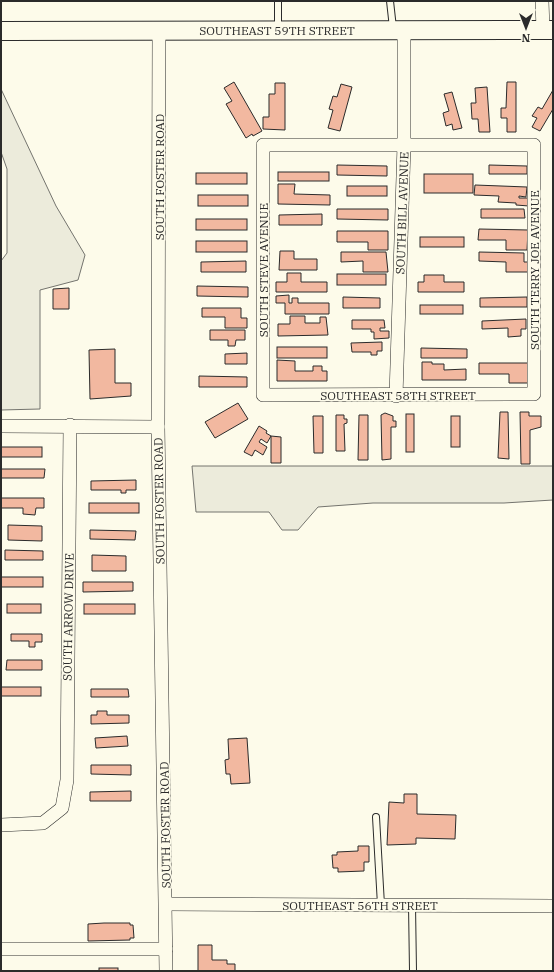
<svg xmlns="http://www.w3.org/2000/svg" width="554" height="972" viewBox="0 0 554 972" font-family="'IBM Plex Serif',serif">
<style>
.green{fill:#ecebdb;stroke:#74746e}
.building{fill:#f2b8a0;stroke:#2b2b2b}
.lines{fill:none;stroke-linecap:round;stroke-linejoin:round}
.lane-casing{stroke:#2b2b2b;stroke-width:8}
.street-casing{stroke:#2b2b2b;stroke-width:14}
.secondary-casing{stroke:#2b2b2b;stroke-width:20}
.lane{stroke:#fdfbea;stroke-width:6}
.street{stroke:#fdfbea;stroke-width:13}
.secondary{stroke:#fdfbea;stroke-width:18}
.labels{text-anchor:middle;dominant-baseline:central;stroke-width:3;stroke-linejoin:round;paint-order:stroke}
.street-label{font-size:12px;fill:#2b2b2b;stroke:#fdfbea}
</style>
<rect width="100%" height="100%" fill="#fdfbea"/>
<g class="green">
<path d="M1 89 56 206 85 255 78 280 40 290V409L1 410V261L7 253V169L1 152Z"/>
<path d="M192 466H553V500L504 503H373L318 507 298 530H282L269 512H196Z"/>
</g>
<g class="building">
<path d="M234 82 262 131 253 136 252 134 246 138 226 104 232 101 224 88Z"/>
<path d="M507 82H516V132H507V118H501V108H506Z"/>
<path d="M275 83H285V130L263 129V117H269V94H275Z"/>
<path d="M341 84 352 87 340 131 328 128 333 110 329 109 333 96 337 97Z"/>
<path d="M487 87 490 132H479L478 119H472L471 103H476L475 88Z"/>
<path d="M553 90V109L540 131 532 127 537 118 532 116 538 107 542 109Z"/>
<path d="M452 92 462 128 453 130 452 124 446 126 443 113 449 111 444 94Z"/>
<path d="M337 165 387 166V176L337 175Z"/>
<path d="M489 165 527 166V174H489Z"/>
<rect x="278" y="172" width="51" height="9"/>
<rect x="196" y="173" width="51" height="11"/>
<rect x="424" y="174" width="49" height="19"/>
<path d="M278 184H295L294 194 330 195V205L278 204Z"/>
<path d="M475 185 527 187 526 197 519 196V198H529V206L516 205V203L498 202 499 196 474 195Z"/>
<rect x="347" y="186" width="40" height="10"/>
<rect x="198" y="195" width="50" height="11"/>
<path d="M337 209H388V220L337 219Z"/>
<path d="M481 209H524L525 218H481Z"/>
<path d="M322 214V225H279V215Z"/>
<rect x="196" y="219" width="51" height="11"/>
<path d="M479 229 528 230 527 250H506V240H478Z"/>
<path d="M337 231H388V250H368V242H337Z"/>
<rect x="420" y="237" width="44" height="10"/>
<rect x="196" y="241" width="51" height="11"/>
<path d="M280 251H294V259H317V270H279Z"/>
<path d="M341 252H386L388 272H363V261L341 262Z"/>
<path d="M479 252 524 253V262H530V272H506V262L479 261Z"/>
<path d="M246 261V272H201V262Z"/>
<path d="M287 273H301V282H327V292H276V282H287Z"/>
<rect x="337" y="274" width="49" height="11"/>
<path d="M424 275H444V282H464V292H418V282H424Z"/>
<path d="M197 286 248 287V297L197 296Z"/>
<path d="M69 288V309H53V289Z"/>
<path d="M289 295V303H292V298H298V303H329V314H285V303H276V296Z"/>
<path d="M343 297 380 298V308H343Z"/>
<path d="M527 297V307H480V298Z"/>
<rect x="420" y="305" width="43" height="9"/>
<path d="M202 308H241V318H247V328H225V317H202Z"/>
<path d="M290 316H305V323H320V317H326L328 335 278 336V324H290Z"/>
<path d="M526 319V329H521V336L508 337V328L482 329V321Z"/>
<path d="M352 320H384L385 328H380V331H389V338L374 339V332H371V329H352Z"/>
<path d="M210 330H245V340H236L235 346H228V340H210Z"/>
<path d="M382 342V351H377V355H371V352H352L351 343Z"/>
<rect x="277" y="347" width="50" height="11"/>
<path d="M421 348 467 349V358H421Z"/>
<path d="M115 349V383H131V396L90 399 89 350Z"/>
<path d="M247 353V364H225V354Z"/>
<path d="M277 360 295 361V371H313V366H322V371H327V381H277Z"/>
<path d="M422 362H432V364H444V370L466 369V380H422Z"/>
<path d="M479 363H531L529 383H509V374H479Z"/>
<path d="M199 376 247 377V387H199Z"/>
<path d="M238 403 248 419 215 438 205 422Z"/>
<path d="M500 412H508L509 459 498 458Z"/>
<path d="M520 412H529V416H541V427L530 430V464H521Z"/>
<path d="M385 413 393 416V421H396V427H391V459L382 460 381 415Z"/>
<rect x="406" y="414" width="8" height="38"/>
<path d="M336 415H344V419H347V423L344 424 345 451H336Z"/>
<path d="M359 415H368V460H358Z"/>
<path d="M313 416H323V453H314Z"/>
<rect x="451" y="416" width="9" height="31"/>
<path d="M259 426 267 431 266 433 271 436 267 443 261 439 259 442 267 447 263 455 255 450 252 456 244 452Z"/>
<path d="M271 436 281 437V463H271Z"/>
<rect x="1" y="447" width="41" height="10"/>
<path d="M1 469H45L44 478H1Z"/>
<path d="M136 480V490H126V493H121V490H91V481Z"/>
<path d="M1 498H44V508H36L35 515 23 514V508H1Z"/>
<rect x="89" y="503" width="50" height="10"/>
<path d="M8 525 42 526V541L8 540Z"/>
<path d="M90 530 136 531 135 540 90 539Z"/>
<path d="M5 550 43 551V560H5Z"/>
<path d="M92 555 126 556V571H92Z"/>
<rect x="1" y="577" width="42" height="10"/>
<path d="M83 582H133V591L83 592Z"/>
<rect x="7" y="604" width="34" height="9"/>
<rect x="84" y="604" width="51" height="10"/>
<path d="M11 634H42V642H35V647H29V641H11Z"/>
<path d="M7 660H42V670H6Z"/>
<rect x="1" y="687" width="40" height="9"/>
<path d="M91 689H128L129 697H91Z"/>
<path d="M97 711H107V715H129V723L91 724V715H97Z"/>
<path d="M127 736 128 746 96 748 95 738Z"/>
<path d="M247 738 250 783 231 784 230 774H226L225 760 229 759 228 739Z"/>
<path d="M91 765H131V775L91 774Z"/>
<path d="M131 791V801H90V792Z"/>
<path d="M404 794H417V814L456 815 455 839 416 838V844L387 845 389 802 404 803Z"/>
<path d="M358 846H369V862H364V871L338 872V868H333L332 855H337V852L358 851Z"/>
<path d="M104 923H130V925H133L134 938H130V940L88 941V924Z"/>
<path d="M198 945H212V960H227V964H235V971H198Z"/>
<rect x="99" y="968" width="19" height="3"/>
</g>
<g class="lines">
<g class="lane-casing">
<g id="lane">
<path d="M390 1 393 28"/>
<path d="M278 28V1"/>
<path d="M376 817 381 905"/>
<path d="M412 905 413 971"/>
</g>
</g>
<g class="street-casing">
<g id="street">
<path d="M542 1 543 30"/>
<path d="M159 31 158 427 166 971"/>
<path d="M263 145H534V394L263 395Z"/>
<path d="M396 396 404 145V30"/>
<path d="M1 426 158 427"/>
<path d="M1 825 43 823 62 808 67 780 70 425"/>
<path d="M166 904 553 906"/>
<path d="M1 949H166"/>
</g>
</g>
<g class="secondary-casing">
<path id="secondary" d="M1 31 553 30"/>
</g>
<use href="#lane" class="lane"/>
<use href="#street" class="street"/>
<use href="#secondary" class="secondary"/>
</g>
<g class="labels">
<g class="street-label">
<text x="277" y="30">SOUTHEAST 59TH STREET</text>
<text transform="translate(159 177) rotate(-90)">SOUTH FOSTER ROAD</text>
<text transform="translate(402 213) rotate(-88)">SOUTH BILL AVENUE</text>
<text transform="translate(263 270) rotate(-90)">SOUTH STEVE AVENUE</text>
<text transform="translate(534 270) rotate(-90)">SOUTH TERRY JOE AVENUE</text>
<text x="398" y="395">SOUTHEAST 58TH STREET</text>
<text transform="translate(159 501) rotate(-91)">SOUTH FOSTER ROAD</text>
<text transform="translate(68 617) rotate(-89)">SOUTH ARROW DRIVE</text>
<text transform="translate(165 825) rotate(-91)">SOUTH FOSTER ROAD</text>
<text x="360" y="905">SOUTHEAST 56TH STREET</text>
</g>
</g>
<rect width="554" height="972" fill="none" stroke="#2b2b2b" stroke-width="4"/>
<g transform="translate(526 28) rotate(180)" stroke="#fdfbea" stroke-width="3" paint-order="stroke">
<path d="M0-3L7 15L0 10L-7 15Z" fill="#2b2b2b"/>
<text y="-6" font-size="11" font-weight="bold" text-anchor="middle" fill="#2b2b2b">N</text>
</g>
</svg>
